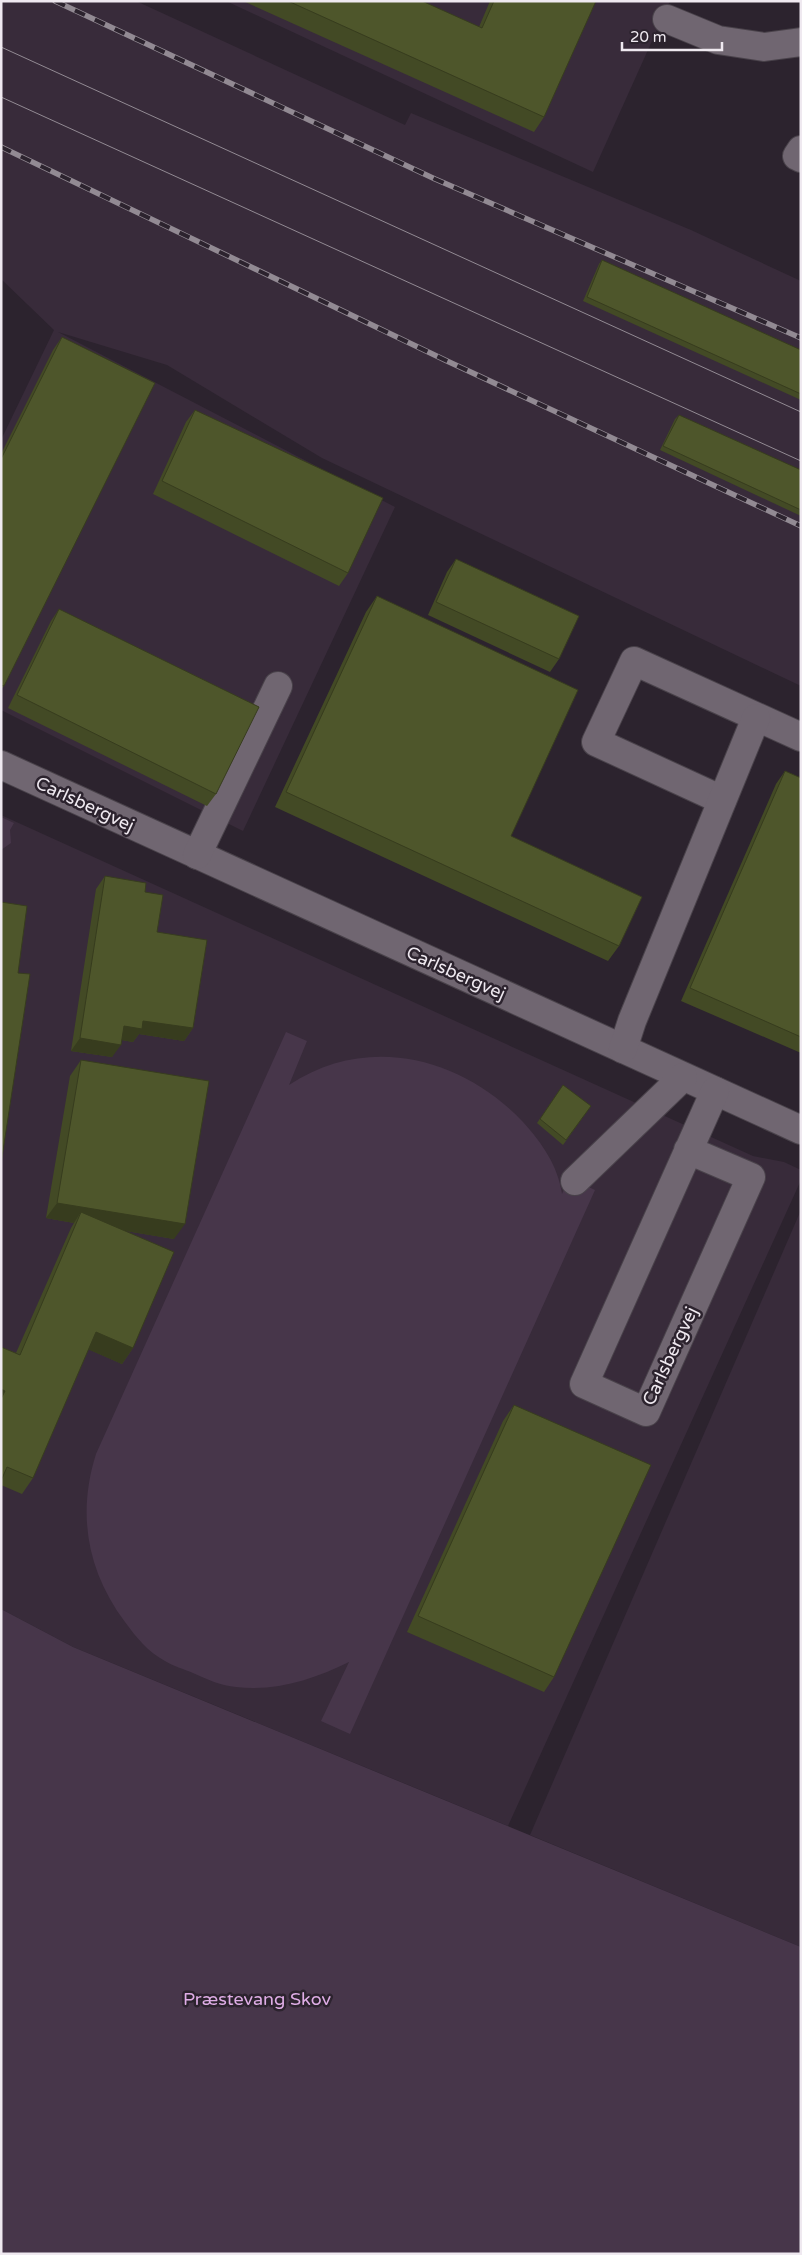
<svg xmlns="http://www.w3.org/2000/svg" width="802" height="2255" viewBox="0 0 802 2255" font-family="'Varela Round',sans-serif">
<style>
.built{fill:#382b3a}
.green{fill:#47364a}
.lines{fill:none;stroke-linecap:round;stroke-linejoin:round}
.minor-casing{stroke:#49424a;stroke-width:30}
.minor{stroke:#706671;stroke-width:28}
.tram{stroke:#928a93;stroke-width:1}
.rail-casing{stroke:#928a93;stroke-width:5.5}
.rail{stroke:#2c232e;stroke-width:4;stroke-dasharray:11;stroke-linecap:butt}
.wall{fill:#434a25}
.shaded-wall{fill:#373c1e}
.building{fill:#4e562b;stroke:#373c1e}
.labels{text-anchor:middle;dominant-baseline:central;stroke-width:5;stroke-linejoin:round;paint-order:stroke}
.street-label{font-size:18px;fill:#efe9f0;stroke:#2c232e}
.park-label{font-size:18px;fill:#dfade6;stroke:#2c232e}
</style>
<rect width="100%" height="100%" fill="#2c232e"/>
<g class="built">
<path d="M1 1H136L405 125 411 113 691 230 801 281V686L322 458 167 365 58 332 395 507 243 831 1 710V440L54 330 1 279Z"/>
<path d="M226 1H670L593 172Z"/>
<path d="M1 815 753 1156 784 1162 801 1170V1180L508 1826 73 1647 1 1609Z"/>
<path d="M801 1210V1947L530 1835Z"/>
</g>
<g class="green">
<path d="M1 817 14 823 10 830 11 843 1 850Z"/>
<path d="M286 1032 307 1041 289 1085C367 1033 462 1057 523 1122 542 1143 558 1166 562 1194L569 1178 595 1190 350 1734 321 1721 349 1662C314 1679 276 1692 236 1687 222 1686 206 1679 193 1673 184 1669 173 1666 165 1661 148 1652 136 1637 125 1622 87 1571 77 1514 96 1454Z"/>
<path d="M1 1609 73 1647 801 1947V2254H1Z"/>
</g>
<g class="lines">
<g class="minor-casing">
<g id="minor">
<path d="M667 19 718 40 764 47 801 42"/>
<path d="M801 150 797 156 801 158"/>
<path d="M1 765 801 1130"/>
<path d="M722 800 596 742 634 661 801 737"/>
<path d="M197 855 278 686"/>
<path d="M623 1049 632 1021 756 718"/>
<path d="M688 1150 751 1177 646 1412 584 1384 715 1091"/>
<path d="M575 1181 683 1077"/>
</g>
</g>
<use href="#minor" class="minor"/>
<g class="tram">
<path d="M1 47 801 412"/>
<path d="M1 97 801 461"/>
</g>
<g class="rail-casing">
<g id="rail">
<path d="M55 1 435 179 801 338"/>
<path d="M1 147 447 361 801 526"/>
</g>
</g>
<use href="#rail" class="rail"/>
</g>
<g class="wall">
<path d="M243 1H422L479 27 490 1H596L544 117 534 132Z"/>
<path d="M602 260 801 350V400L583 301 599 264Z"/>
<path d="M62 337 4 686 1 690V454L53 350Z"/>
<path d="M195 410 348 573 339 586 153 494 186 422Z"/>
<path d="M679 415 801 470V516L660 450 675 419Z"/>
<path d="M456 559 559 659 550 672 428 615 447 572Z"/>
<path d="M377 596 511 836 619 946 608 961 275 807 366 612Z"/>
<path d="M59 609 216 794 207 806 8 708 51 621Z"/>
<path d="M785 771 801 778V1053L681 1001 776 784Z"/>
<path d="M105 876 145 892 157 932 193 1028 184 1041 139 1034 133 1042 122 1040 112 1057 71 1051 96 889Z"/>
<path d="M81 1060 174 1239 126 1231 133 1348 122 1364 88 1349 33 1478 22 1494 1 1485V1347L16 1353 71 1228 74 1223 46 1218 70 1076Z"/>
<path d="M563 1085 591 1106 563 1145 537 1123Z"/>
<path d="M514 1405 554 1677 544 1692 407 1632 503 1421Z"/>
</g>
<g class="shaded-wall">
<path d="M143 1021 193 1028 184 1041 139 1034 133 1042 115 1039 124 1026Z"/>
<path d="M80 1038 121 1045 112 1057 71 1051Z"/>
<path d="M57 1203 185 1224 174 1239 77 1223 81 1212 74 1223 46 1218Z"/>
<path d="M96 1332 133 1348 122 1364 85 1348Z"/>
<path d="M1 1389 5 1391 1 1396Z"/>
</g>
<g class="building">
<path d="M288 1H422L482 28 494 1H596L544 117Z"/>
<path d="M602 260 801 350V394L587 297Z"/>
<path d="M62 337 155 383 4 686 1 685V459Z"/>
<path d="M195 410 383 498 348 573 162 481Z"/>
<path d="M679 415 801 470V510L663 446Z"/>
<path d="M456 559 579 616 559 659 436 602Z"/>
<path d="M377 596 578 690 511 836 642 897 619 946 286 792Z"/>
<path d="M59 609 259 707 216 794 17 695Z"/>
<path d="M785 771 801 778V1037L690 988Z"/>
<path d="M105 876 146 883 145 892 163 895 157 932 207 940 193 1028 143 1021 142 1029 124 1026 121 1045 80 1038Z"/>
<path d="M1 902 27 906 18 973 30 974 1 1164Z"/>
<path d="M81 1060 209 1081 185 1224 57 1203Z"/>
<path d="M563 1085 591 1106 566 1140 540 1119Z"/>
<path d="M81 1212 174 1252 133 1348 96 1332 33 1478 7 1467 1 1481V1399L5 1391 1 1389V1347L20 1355Z"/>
<path d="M514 1405 651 1465 554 1677 418 1616Z"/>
</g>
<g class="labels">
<g class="street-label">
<text transform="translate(85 804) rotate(25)">Carlsbergvej</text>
<text transform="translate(456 973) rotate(24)">Carlsbergvej</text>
<text transform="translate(670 1356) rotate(-65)">Carlsbergvej</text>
</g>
<g class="park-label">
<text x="257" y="1999">Præstevang Skov</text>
</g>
</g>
<rect width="802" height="2255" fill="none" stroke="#efe9f0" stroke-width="5"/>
<path d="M622 42v8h100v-8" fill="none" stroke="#efe9f0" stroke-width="2.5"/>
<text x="630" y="42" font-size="15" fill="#efe9f0" stroke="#2c232e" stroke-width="4" paint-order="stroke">20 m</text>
</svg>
